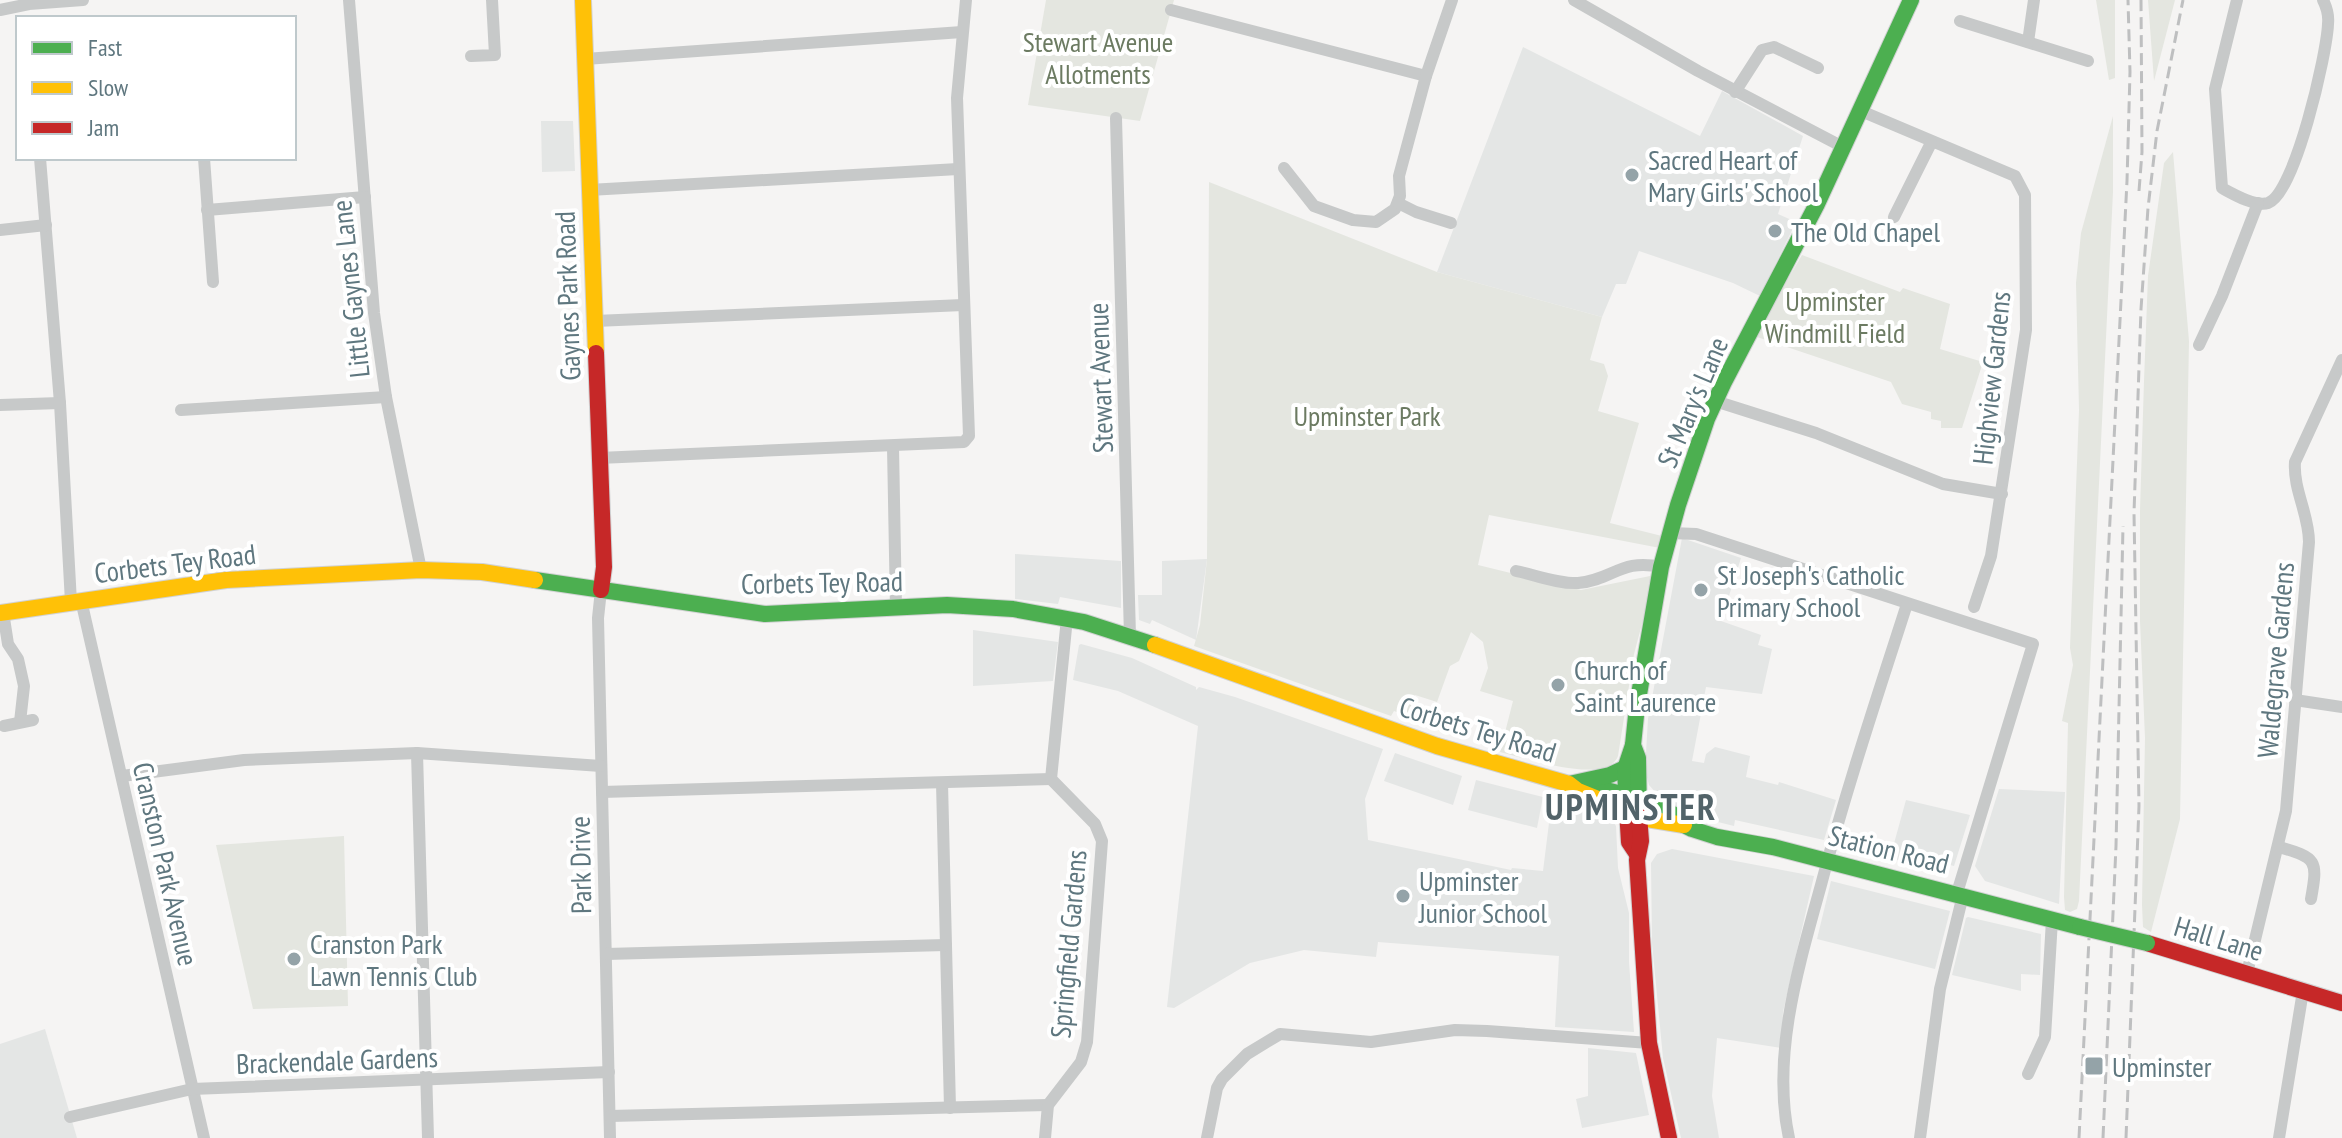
<svg xmlns="http://www.w3.org/2000/svg" width="2342" height="1138" viewBox="0 0 2342 1138" font-family="'PT Sans Narrow',sans-serif">
<style>
.built{fill:#e4e6e5}
.green{fill:#e4e6e0}
.lines{fill:none;stroke-linecap:round;stroke-linejoin:round}
.fast-casing{stroke:#d1d2d3;stroke-width:18}
.slow-casing{stroke:#d1d2d3;stroke-width:18}
.jam-casing{stroke:#d1d2d3;stroke-width:18}
.street{stroke:#c7c9c9;stroke-width:12}
.fast{stroke:#4caf50;stroke-width:16}
.slow{stroke:#ffc107;stroke-width:16}
.jam{stroke:#c62828;stroke-width:16}
.rail{stroke:#bebfc0;stroke-width:3;stroke-dasharray:12 6;stroke-linecap:butt}
.fast-bridge-casing{stroke:#d1d2d3;stroke-width:18;stroke-linecap:butt}
.fast-bridge{stroke:#4caf50;stroke-width:16}
.poi-dot{fill:#94a3a8;stroke:#fff;stroke-width:3}
.labels{text-anchor:middle;dominant-baseline:central;stroke-width:8;stroke-linejoin:round;paint-order:stroke}
.park-label{font-size:28px;fill:#6c7b62;stroke:#fff}
.poi-label{font-size:28px;fill:#5f777f;stroke:#fff;text-anchor:start}
.street-label{font-size:28px;fill:#5f777f;stroke:#fff}
.district-label{font-size:36px;font-weight:bold;letter-spacing:2px;fill:#526369;stroke:#fff}
</style>
<rect width="100%" height="100%" fill="#f5f4f3"/>
<g class="built">
<path d="M1523 47 1700 136 1722 91 1803 136 1778 214 1796 222 1760 296 1733 283 1639 251 1626 284H1616L1602 317 1437 272Z"/>
<path d="M541 121H573L575 171 542 172Z"/>
<path d="M1682 538 1741 558 1721 621 1761 635 1758 645 1772 649 1762 694 1706 687 1692 761 1704 763 1706 754 1715 747 1750 756 1746 777 1778 785 1779 782 1836 800 1824 840 1735 820 1734 826 1694 816 1664 802 1649 785 1645 770 1648 719Z"/>
<path d="M1015 554 1121 561V608L1060 597 1058 604 1015 599Z"/>
<path d="M1207 559 1196 640 1152 620 1150 624 1139 620 1138 595H1162V561Z"/>
<path d="M973 630 1058 642 1053 681 973 686Z"/>
<path d="M1081 644 1132 658 1196 687V690L1199 687 1235 697 1383 749 1365 799 1368 840 1511 870 1512 868 1543 871 1552 799 1612 820 1616 826 1618 868 1629 913V962L1634 1032 1555 1027 1559 956 1378 942 1376 957 1304 950 1250 963 1174 1008 1167 1007 1198 726 1118 691 1073 680 1079 645Z"/>
<path d="M1395 753 1462 776 1453 805 1384 781Z"/>
<path d="M1476 780 1543 797 1537 828 1468 810Z"/>
<path d="M1999 789 2065 792 2059 904 1985 881 1975 866Z"/>
<path d="M1906 800 1970 815 1954 866 1950 865 1948 872 1890 858Z"/>
<path d="M1672 849 1814 876 1783 1012 1781 1048 1717 1038 1712 1096 1719 1138H1681L1663 1058 1652 943 1651 863 1657 854Z"/>
<path d="M1831 881 1950 911 1935 969 1817 939Z"/>
<path d="M1968 917 2041 934 2040 975 2021 974V991L1952 975 1966 918Z"/>
<path d="M45 1029 77 1138H0V1044Z"/>
<path d="M1588 1048 1636 1053 1649 1115 1582 1128 1576 1099 1588 1096Z"/>
</g>
<g class="green">
<path d="M1046 0H1174L1140 121 1028 105Z"/>
<path d="M2096 0H2115V78L2109 80Z"/>
<path d="M2148 0H2175L2154 81Z"/>
<path d="M2113 116V192L2079 901 2077 909 2070 912 2065 910 2064 897 2068 723 2062 721 2073 665 2070 648 2079 410 2076 283 2081 233Z"/>
<path d="M2173 152 2189 341 2180 819 2151 932 2143 927 2142 905 2145 738 2140 621V511L2144 381 2148 276 2164 163Z"/>
<path d="M1209 182 1437 272 1602 317 1590 360 1604 364 1608 376 1598 411 1639 423 1610 523 1662 536 1660 548 1489 515 1478 565 1581 590 1655 575 1634 654 1618 756C1609 780 1555 766 1535 761V756L1530 754 1526 759 1500 752 1513 701 1480 691 1488 668 1483 642 1471 632 1459 661 1450 666 1437 702 1415 695 1408 716 1394 711 1391 716 1194 646 1200 625 1207 559Z"/>
<path d="M1802 255 1900 292 1903 288 1950 304 1940 349 1983 362 1962 428H1941V421L1931 419V412L1902 404 1891 382 1754 336Z"/>
<path d="M344 836 348 1006 253 1009 216 845Z"/>
</g>
<g class="lines">
<g class="fast-casing">
<g id="fast">
<path d="M535 580 765 614 947 605 1013 609 1084 622 1155 645"/>
<path d="M1578 783 1638 798 1679 817 1684 825 1692 829 1717 837 1773 847 2080 927"/>
<path d="M1569 784 1610 775 1625 768"/>
<path d="M1627 810 1625 769 1633 745"/>
<path d="M1639 815 1638 758 1633 745 1637 706 1661 567 1678 505 1707 419 1724 382 1817 204 1911 0"/>
</g>
</g>
<g class="slow-casing">
<g id="slow">
<path d="M583 0 596 353"/>
<path d="M0 613 226 580 421 570 482 572 535 580"/>
<path d="M1155 645 1437 746 1569 784 1578 791 1647 819 1684 825"/>
</g>
</g>
<g class="jam-casing">
<g id="jam">
<path d="M596 353 604 567 601 590"/>
<path d="M1627 810 1629 842 1637 854"/>
<path d="M1639 815 1641 841 1637 860 1649 1043 1669 1138"/>
<path d="M2147 943 2342 1003"/>
</g>
</g>
<g class="street">
<path d="M349 0 374 313 386 397 421 570"/>
<path d="M1574 0 1698 71 1843 147"/>
<path d="M2237 0 2215 89 2222 188C2233 194 2255 207 2268 203 2295 194 2327 53 2328 24 2329 15 2327 8 2323 0"/>
<path d="M0 10 29 4 83 0"/>
<path d="M1171 10 1426 76"/>
<path d="M1960 21 2088 61"/>
<path d="M2028 42 2034 0"/>
<path d="M471 56 495 55 492 0"/>
<path d="M585 59 962 32"/>
<path d="M1735 92 1762 50 1774 47 1818 68"/>
<path d="M1861 111 2015 176 2025 195 2026 330 1991 556 1974 607"/>
<path d="M1116 118 1130 636"/>
<path d="M40 158 60 403 71 602"/>
<path d="M204 158 213 282"/>
<path d="M1284 168 1314 206 1353 220 1376 222 1395 209 1400 196 1399 176 1426 76 1452 0"/>
<path d="M589 190 958 169"/>
<path d="M1398 203 1416 212 1451 223"/>
<path d="M207 210 365 197"/>
<path d="M1894 217 1931 143"/>
<path d="M0 230 46 225"/>
<path d="M595 321 963 305"/>
<path d="M2199 345 2222 296 2258 203"/>
<path d="M1715 401 1816 433 1943 484 2002 494"/>
<path d="M0 405 60 403"/>
<path d="M181 410 386 397"/>
<path d="M893 447 896 608"/>
<path d="M599 458 964 442 969 436 957 98 966 0"/>
<path d="M1671 533 1696 534 2033 644 1957 893"/>
<path d="M1516 571C1535 575 1559 584 1578 583 1613 580 1621 558 1661 567"/>
<path d="M601 590 598 618 610 1138"/>
<path d="M81 600 204 1138"/>
<path d="M3 612 8 644 18 659 24 686 20 722"/>
<path d="M2295 700 2342 707"/>
<path d="M4 726 33 720"/>
<path d="M417 753 428 1138"/>
<path d="M122 776 244 760 417 753 601 766"/>
<path d="M942 783 950 1108"/>
<path d="M602 792 1051 779"/>
<path d="M2279 847C2317 858 2318 860 2311 899"/>
<path d="M606 954 946 945"/>
<path d="M2247 973 2286 811 2309 542C2309 514 2293 490 2295 462L2342 360"/>
<path d="M2028 1074 2045 1037 2052 920"/>
<path d="M610 1116 1048 1105"/>
<path d="M70 1117 192 1089 609 1072"/>
<path d="M1045 1138 1048 1105 1081 1062 1087 1042 1102 841 1095 824 1051 779 1067 618"/>
<path d="M1207 1138 1217 1088 1222 1079 1247 1054 1280 1034 1371 1042 1455 1030 1487 1031 1649 1043"/>
<path d="M1789 1138C1771 1055 1799 965 1821 885 1846 790 1877 697 1907 604"/>
<path d="M1920 1138 1940 989 1963 895"/>
<path d="M2279 1138 2303 991"/>
</g>
<use href="#fast" class="fast"/>
<use href="#slow" class="slow"/>
<use href="#jam" class="jam"/>
<g class="rail">
<path d="M2139 191 2142 152 2141 0"/>
<path d="M2079 1138 2127 181 2130 72 2128 0"/>
<path d="M2103 1138 2116 846 2123 526"/>
<path d="M2126 1138 2139 806 2134 513 2141 309 2148 208 2157 131 2183 0"/>
</g>
<g class="fast-bridge-casing">
<path id="fast-bridge" d="M2080 927 2147 943"/>
</g>
<use href="#fast-bridge" class="fast-bridge"/>
</g>
<g class="poi-dot">
<circle cx="1632" cy="175" r="8"/>
<circle cx="1775" cy="231" r="8"/>
<circle cx="1701" cy="590" r="8"/>
<circle cx="1558" cy="685" r="8"/>
<circle cx="1403" cy="896" r="8"/>
<circle cx="294" cy="959" r="8"/>
<rect x="2084" y="1056" width="20" height="20" rx="4"/>
</g>
<g class="labels">
<g class="park-label">
<text x="1098" y="41">Stewart Avenue<tspan x="1098" dy="32">Allotments</tspan></text>
<text x="1835" y="300">Upminster<tspan x="1835" dy="32">Windmill Field</tspan></text>
<text x="1367" y="415">Upminster Park</text>
</g>
<g class="poi-label">
<text x="1648" y="159">Sacred Heart of<tspan x="1648" dy="32">Mary Girls' School</tspan></text>
<text x="1791" y="231">The Old Chapel</text>
<text x="1717" y="574">St Joseph's Catholic<tspan x="1717" dy="32">Primary School</tspan></text>
<text x="1574" y="669">Church of<tspan x="1574" dy="32">Saint Laurence</tspan></text>
<text x="1419" y="880">Upminster<tspan x="1419" dy="32">Junior School</tspan></text>
<text x="310" y="943">Cranston Park<tspan x="310" dy="32">Lawn Tennis Club</tspan></text>
<text x="2112" y="1066">Upminster</text>
</g>
<g class="street-label">
<text transform="translate(350 289) rotate(-96)">Little Gaynes Lane</text>
<text transform="translate(567 296) rotate(-92)">Gaynes Park Road</text>
<text transform="translate(1100 378) rotate(-92)">Stewart Avenue</text>
<text transform="translate(1991 378) rotate(-84)">Highview Gardens</text>
<text transform="translate(1692 402) rotate(-67)">St Mary's Lane</text>
<text transform="translate(175 563) rotate(-7)">Corbets Tey Road</text>
<text transform="translate(822 582) rotate(-1)">Corbets Tey Road</text>
<text transform="translate(2275 660) rotate(-85)">Waldegrave Gardens</text>
<text transform="translate(1478 729) rotate(17)">Corbets Tey Road</text>
<text transform="translate(1889 849) rotate(14)">Station Road</text>
<text transform="translate(166 864) rotate(77)">Cranston Park Avenue</text>
<text transform="translate(580 865) rotate(-91)">Park Drive</text>
<text transform="translate(2219 938) rotate(17)">Hall Lane</text>
<text transform="translate(1068 944) rotate(-85)">Springfield Gardens</text>
<text transform="translate(337 1060) rotate(-2)">Brackendale Gardens</text>
</g>
<g class="district-label">
<text x="1631" y="806">UPMINSTER</text>
</g>
</g>
<rect x="16" y="16" width="280" height="144" fill="#ffffff" stroke="#bfc9cc" stroke-width="2"/>
<rect x="32" y="42" width="40" height="12" fill="#4caf50" stroke="#bfc9cc" stroke-width="2"/>
<text x="88" y="56" font-size="24" fill="#5f777f">Fast</text>
<rect x="32" y="82" width="40" height="12" fill="#ffc107" stroke="#bfc9cc" stroke-width="2"/>
<text x="88" y="96" font-size="24" fill="#5f777f">Slow</text>
<rect x="32" y="122" width="40" height="12" fill="#c62828" stroke="#bfc9cc" stroke-width="2"/>
<text x="88" y="136" font-size="24" fill="#5f777f">Jam</text>
</svg>
